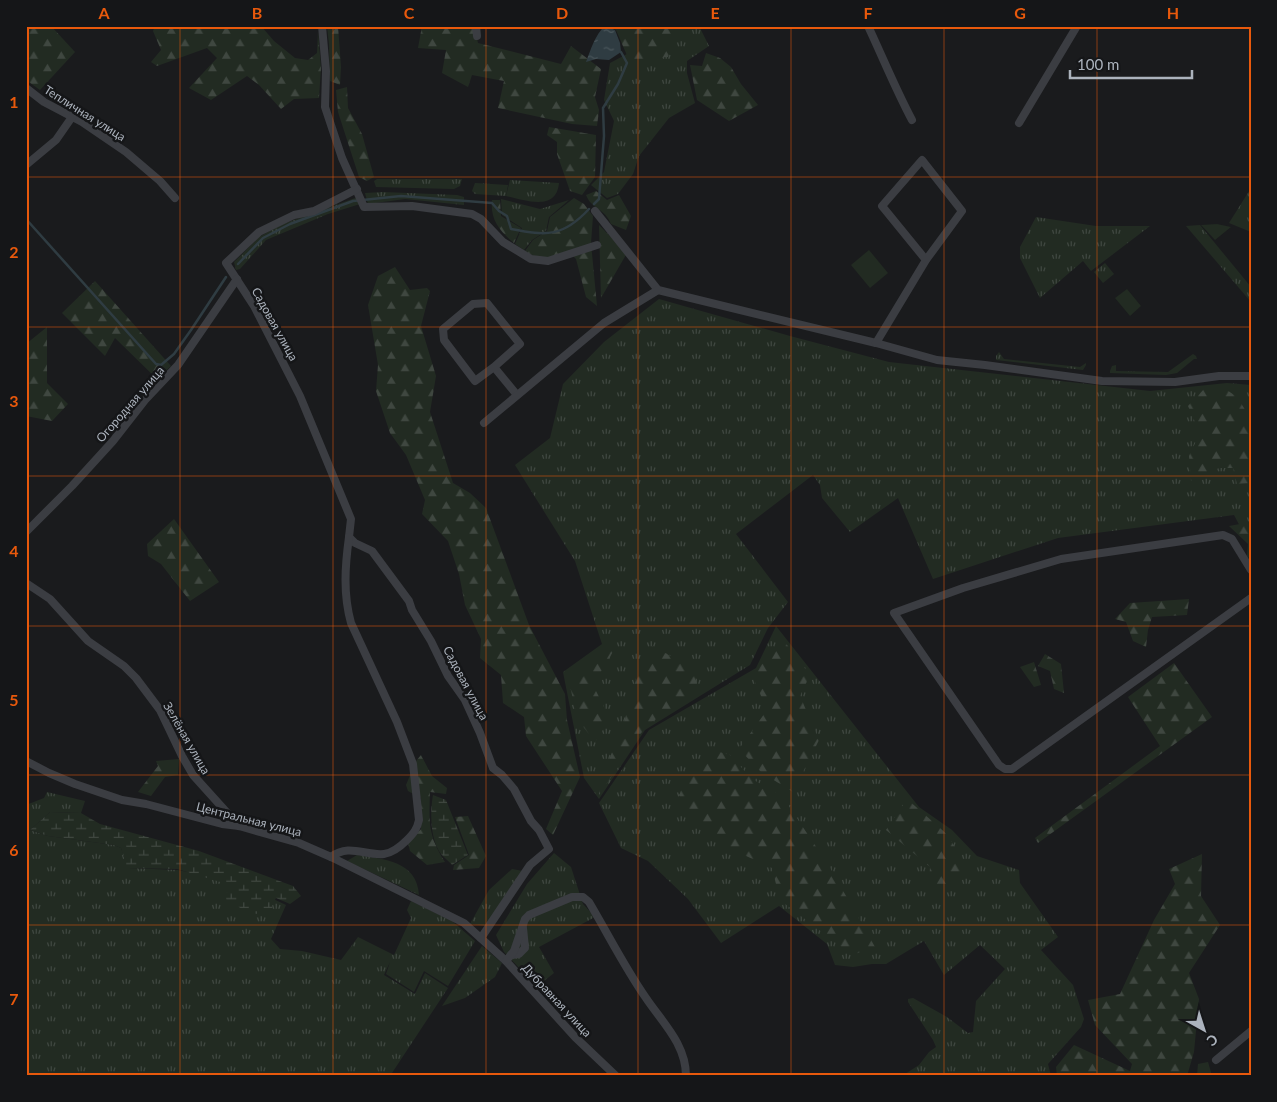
<svg xmlns="http://www.w3.org/2000/svg" width="1277" height="1102" viewBox="0 0 1277 1102" font-family="Lato,sans-serif">
<style>
.grass{fill:url(#grass-tufts)}
.forest{fill:url(#forest-firs)}
.wetland{fill:url(#wetland-marsh)}
.park{fill:#222b22}
.water{fill:url(#water-ripples)}
.lines{fill:none;stroke-linecap:round;stroke-linejoin:round}
.stream{stroke:#2f3c42;stroke-width:2.5}
.minor{stroke:#3b3d42;stroke-width:8}
.grid{fill:none;stroke:#e8590c;stroke-width:1;stroke-opacity:0.55}
.labels{text-anchor:middle;dominant-baseline:central;stroke-width:5;stroke-linejoin:round;paint-order:stroke}
.street-label{font-size:12px;fill:#acb3bd;stroke:#151618}
.neatline{fill:none;stroke:#e8590c;stroke-width:2}
.grid-label{font-size:16px;text-anchor:middle;font-weight:bold;fill:#e8590c}
</style>
<defs>
<pattern id="grass-tufts" width="24" height="20" patternUnits="userSpaceOnUse" patternTransform="scale(1.25)"><rect width="24" height="20" fill="#222b22"/><path d="M3 7l-1-3M5 7V3M7 7l1-3M15 17l-1-3M17 17v-4M19 17l1-3" fill="none" stroke="#3f4740"/></pattern>
<pattern id="forest-firs" width="22" height="20" patternUnits="userSpaceOnUse" patternTransform="scale(1.25)"><rect width="22" height="20" fill="#222b22"/><path d="M5 1l3.5 6h-7zM16 11l3.5 6h-7z" fill="#3f4740"/></pattern>
<pattern id="wetland-marsh" width="20" height="14" patternUnits="userSpaceOnUse" patternTransform="scale(1.25)"><rect width="20" height="14" fill="#222b22"/><path d="M1 5h8M5 5V1M11 12h8M15 12V8" fill="none" stroke="#3f4740"/></pattern>
<pattern id="water-ripples" width="26" height="14" patternUnits="userSpaceOnUse" patternTransform="scale(1.25)"><rect width="26" height="14" fill="#2f3c42"/><path d="M2 4q2-2 4 0t4 0M15 11q2-2 4 0t4 0" fill="none" stroke="#4a565b"/></pattern>
</defs>
<rect width="100%" height="100%" fill="#1a1b1d"/>
<g class="grass">
<path d="M661 26H699L709 46 687 61V73L695 103 669 118 639 156 633 174 618 194 607 198 591 185 604 172 614 121 604 100 610 63 627 54Z"/>
<path d="M377 179H462L460 186 454 189 376 187 374 181Z"/>
<path d="M510 180 559 183C556 212 526 200 506 196Z"/>
<path d="M475 183 508 185 506 196 475 194 472 191Z"/>
<path d="M1251 188V232L1229 223Z"/>
<path d="M383 192 457 195 464 197V205L405 199 368 204 365 193Z"/>
<path d="M358 197 360 204 328 214 266 240 240 269 236 270 234 262 259 237 280 225Z"/>
<path d="M501 199 540 209 569 200 549 217 546 231 532 240 524 250 515 244 522 228 502 215Z"/>
<path d="M1036 217 1096 226H1150L1091 271 1083 261 1040 298 1020 258V247Z"/>
<path d="M1200 225 1251 287V302L1186 226Z"/>
<path d="M1105 263 1114 274 1103 283 1094 272Z"/>
<path d="M659 299 790 336 889 362 1150 391 1227 383 1251 385V547L1234 515 1058 538 933 579 898 498 850 532 822 498 820 485 813 475 736 534 788 602 768 628 750 665 645 730 599 799 584 778 563 672 602 644 575 561 515 465 550 438 563 384 604 342Z"/>
<path d="M999 352 1004 359 1080 367 1086 363V365L1083 370 996 360V356Z"/>
<path d="M1193 354 1196 356 1197 359H1194L1177 373 1166 375 1110 373V371L1112 366 1116 365V371L1168 372Z"/>
<path d="M776 626 919 807 952 830 977 856 1019 870 1020 883 1058 937 1041 950 1073 985 1084 1019 1081 1027 1048 1064 1051 1076H902L919 1065 929 1052 936 1047 933 1040 908 1002V999L913 998 947 1017 968 1033 973 1032 976 1001 1005 969 980 945 944 975 924 941 886 964H872L853 967 835 965 827 944 779 906 721 943 688 899 648 861 621 848 599 803 649 730 756 668Z"/>
<path d="M47 792 85 801 81 813 50 812 30 830 48 836 114 845 121 848 128 868 178 870 239 883 286 905 271 939 280 949 302 951 341 960 358 937 394 955 411 918 407 910 411 901 452 921 475 941 448 986 424 971 414 992 386 974 390 962 384 975 415 994 425 973 448 988 390 1076H26V805L44 798Z"/>
<path d="M554 853 571 867 583 904 595 917 539 947 554 973 544 981 530 979 504 952 496 935 527 884Z"/>
<path d="M357 855C384 859 417 861 419 895L347 861Z"/>
<path d="M512 869 523 871 487 926 470 924 489 890Z"/>
<path d="M482 946 502 963 495 977 465 998 442 1006Z"/>
<path d="M1208 1062 1212 1076H1197L1198 1064Z"/>
</g>
<g class="forest">
<path d="M26 26H51L75 52 40 90 26 80Z"/>
<path d="M155 26H261L274 41 295 58 308 60 317 53 318 31 321 68 319 98 294 99 281 109 259 85 247 76 211 100 189 88 217 58 207 48 157 66 151 62 161 50 153 31Z"/>
<path d="M327 26H338L341 67 340 85 330 81 329 44Z"/>
<path d="M422 26H474L478 43 561 64 571 46 601 69 595 97 599 110 597 126 572 124 498 108 504 81 472 75 468 87 442 73 446 50 418 48Z"/>
<path d="M609 26H680L668 57 629 60 616 30Z"/>
<path d="M706 53 720 58 731 67 741 84 758 105 729 121 697 100 690 65 702 66Z"/>
<path d="M347 87 348 108 362 134 374 177 367 181 359 177 338 112 336 90Z"/>
<path d="M549 127 596 135 595 177 582 195 570 191 557 154V142L547 135Z"/>
<path d="M596 191 607 200 619 195 631 216 626 230 611 224C605 208 592 210 586 195Z"/>
<path d="M574 198 584 204 593 216 591 243 597 306 586 297 576 259 569 252C551 258 542 262 525 251L533 240 547 231 550 217Z"/>
<path d="M492 200H500L501 216 521 228 514 243C499 231 490 219 492 200Z"/>
<path d="M599 225 627 253 601 298Z"/>
<path d="M395 267 410 290 427 288 430 291 421 326 436 376 430 412 453 483 470 493 486 508 529 625 565 694 567 720 580 777 553 835 546 829 562 791 526 736 524 717 503 703 501 675 480 658 481 639 465 605 459 574 448 541 422 514 425 500 406 455 390 433 376 391 378 365 368 305 378 276Z"/>
<path d="M95 281 171 366 157 379 115 338 105 356 62 313Z"/>
<path d="M47 327V383L68 404 52 421 26 416V344Z"/>
<path d="M1205 388H1224L1237 397 1251 419V483L1237 484 1233 468H1219L1191 481 1189 456 1200 433 1188 406Z"/>
<path d="M174 519 219 582 190 601 161 564 148 556 147 544Z"/>
<path d="M1251 522V560L1247 556 1248 544 1229 526Z"/>
<path d="M1189 599 1187 615 1152 617 1148 630 1146 647 1133 641 1126 622 1115 619 1130 603Z"/>
<path d="M613 641 614 650 593 685 610 719 595 742 578 720 568 678Z"/>
<path d="M784 641 810 675 800 696 819 740 793 792 761 772 739 749 767 710 753 677 769 652Z"/>
<path d="M652 646 695 669 697 691 646 726 599 795V784L624 723 636 678Z"/>
<path d="M1045 654 1061 664 1064 693 1054 689 1050 671 1038 666Z"/>
<path d="M1034 662 1041 685 1034 687 1020 667Z"/>
<path d="M1174 663 1212 717 1038 843 1035 838 1160 746 1128 697Z"/>
<path d="M706 748 730 755 752 779 782 796 829 866 875 947 852 955 780 900 772 868 705 837 679 795Z"/>
<path d="M421 755 432 776 447 788 446 794 430 792C429 823 428 835 445 862L427 865 410 851 408 843 421 829V798L408 791 406 785 416 761Z"/>
<path d="M179 759 178 775 165 777 151 796 138 792 158 766 156 761Z"/>
<path d="M907 799 949 836 966 870 958 885 929 887 930 867 886 830Z"/>
<path d="M468 816 486 856 479 868 453 870 454 865 469 855 455 817Z"/>
<path d="M1202 854 1201 896 1220 925 1189 973 1199 999 1194 1052 1187 1076H1057L1056 1067 1074 1045 1130 1071 1132 1064 1095 1025 1088 1000 1120 994 1154 920 1175 884 1169 869Z"/>
</g>
<g class="wetland">
<path d="M433 795 446 800 468 855 452 865C449 861 444 858 441 854 430 839 430 812 433 795Z"/>
<path d="M50 812 81 813 100 824 199 851 293 886 301 896 290 904 276 898 272 906 274 916 249 913 220 896 237 887 177 869 127 868 121 848 114 845 48 836 30 830Z"/>
</g>
<g class="park">
<path d="M1217 224 1231 227 1215 240 1201 225Z"/>
<path d="M869 250 888 273 870 288 851 265Z"/>
<path d="M1127 289 1141 306 1130 316 1115 298Z"/>
</g>
<path class="water" d="M605 26 615 30 620 43 621 52 609 60 596 59 586 62C591 49 595 35 605 26Z"/>
<g class="lines">
<g class="stream">
<path d="M594 204 599 199 604 136 603 108 618 84 627 63 621 52"/>
<path d="M26 219 156 364 161 365 174 354 191 330 226 277"/>
<path d="M238 264 263 238 290 224 353 201 401 196 492 203 499 211 507 216 511 229C547 236 563 237 589 209"/>
</g>
<g class="minor">
<path d="M322 26 326 71 325 107 342 158 364 207 412 206 472 214 481 219 503 242 531 259 548 261 597 245"/>
<path d="M476 26 477 36"/>
<path d="M868 26C883 58 896 90 912 120"/>
<path d="M26 88 44 102 82 122 126 152 160 181 175 198"/>
<path d="M1019 123 1077 26"/>
<path d="M26 165 56 140 72 117"/>
<path d="M357 189 314 211 294 215 259 232 226 263 254 306 300 396 351 519 349 537 355 543 372 551 409 601 412 610 431 641 448 676 465 700 480 733 493 768 502 775 514 789 531 821 539 830 549 849 530 865 481 938"/>
<path d="M595 211 658 290 876 343"/>
<path d="M926 260 882 206 922 160 962 211 926 260 876 343 937 360 985 365 1102 381 1175 382 1219 376H1251"/>
<path d="M494 367 520 344 487 303 473 304 443 329 444 340 475 381 494 367 517 395"/>
<path d="M484 423 604 323 658 290"/>
<path d="M26 532 72 486 113 441 145 400 178 365 237 279"/>
<path d="M1251 570 1232 539 1223 535 1061 559 963 588 894 613 999 765 1005 769H1012L1251 598"/>
<path d="M26 583 50 599 88 641 124 666 136 678 160 710 182 756 193 775 239 826"/>
<path d="M26 761 49 773 75 784 122 800 146 804 222 824 239 826 299 843 331 857 464 923 506 961 575 1037 616 1076"/>
<path d="M331 857C349 843 365 856 384 854 392 853 401 846 407 840 414 833 417 829 419 820L413 764 397 722 351 623C343 594 345 566 349 537"/>
<path d="M511 955 519 954 525 948 523 928"/>
<path d="M506 961 514 951 525 919 529 915 572 897H583L589 902C608 934 625 968 646 998 662 1022 686 1044 686 1076"/>
<path d="M1216 1060 1251 1031"/>
</g>
</g>
<path class="grid" d="M180 26V1076M333 26V1076M486 26V1076M638 26V1076M791 26V1076M944 26V1076M1097 26V1076M26 177H1251M26 327H1251M26 476H1251M26 626H1251M26 775H1251M26 925H1251"/>
<g class="labels">
<g class="street-label">
<text transform="translate(85 113) rotate(32)">Тепличная улица</text>
<text transform="translate(275 324) rotate(61)">Садовая улица</text>
<text transform="translate(130 404) rotate(-49)">Огородная улица</text>
<text transform="translate(466 683) rotate(62)">Садовая улица</text>
<text transform="translate(187 738) rotate(60)">Зелёная улица</text>
<text transform="translate(249 819) rotate(14)">Центральная улица</text>
<text transform="translate(557 1000) rotate(47)">Дубравная улица</text>
</g>
</g>
<rect width="1277" height="1102" fill="none" stroke="#151618" stroke-width="55"/>
<g transform="translate(1204 1030) rotate(141)" stroke="#151618" stroke-width="4" paint-order="stroke">
<path d="M0-4L9 19L0 12L-9 19Z" fill="#acb3bd"/>
<text y="-8" font-size="14" font-weight="bold" text-anchor="middle" fill="#acb3bd">С</text>
</g>
<path d="M1070 70v8h122v-8" fill="none" stroke="#acb3bd" stroke-width="2.5"/>
<text x="1077" y="70" font-size="15" fill="#acb3bd" stroke="#151618" stroke-width="4" paint-order="stroke">100 m</text>
<rect x="28" y="28" width="1222" height="1046" class="neatline"/>
<g class="grid-label">
<text x="104" y="19">A</text>
<text x="257" y="19">B</text>
<text x="409" y="19">C</text>
<text x="562" y="19">D</text>
<text x="715" y="19">E</text>
<text x="868" y="19">F</text>
<text x="1020" y="19">G</text>
<text x="1173" y="19">H</text>
<text x="14" y="108">1</text>
<text x="14" y="258">2</text>
<text x="14" y="407">3</text>
<text x="14" y="557">4</text>
<text x="14" y="706">5</text>
<text x="14" y="856">6</text>
<text x="14" y="1005">7</text>
</g>
</svg>
